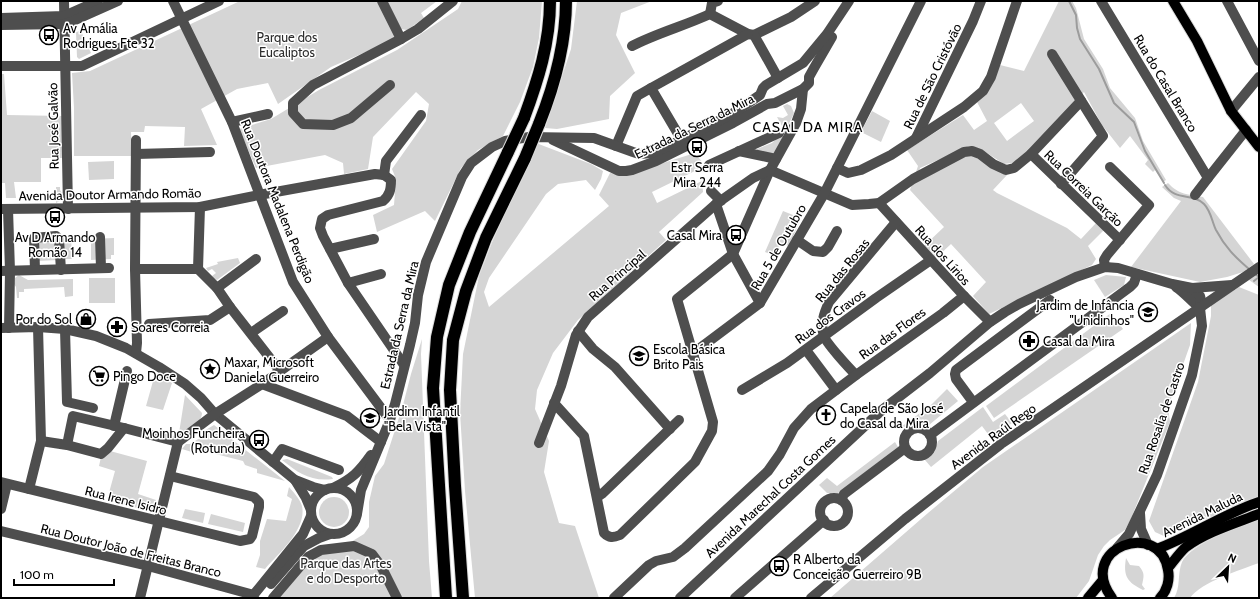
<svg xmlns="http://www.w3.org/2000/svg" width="1260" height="599" viewBox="0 0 1260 599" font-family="Cabin,sans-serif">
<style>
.green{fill:#d5d5d5;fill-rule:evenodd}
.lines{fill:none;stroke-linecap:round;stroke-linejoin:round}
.stream{stroke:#9c9c9c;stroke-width:2}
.major-casing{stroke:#dbdbdb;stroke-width:12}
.highway-casing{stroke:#dbdbdb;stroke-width:14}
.minor{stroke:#4e4e4e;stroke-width:10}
.major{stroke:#000;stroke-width:10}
.highway{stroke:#000;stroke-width:12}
.highway-bridge-casing{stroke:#dbdbdb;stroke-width:14;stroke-linecap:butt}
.highway-bridge{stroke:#000;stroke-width:12}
.labels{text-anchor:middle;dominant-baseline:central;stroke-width:3;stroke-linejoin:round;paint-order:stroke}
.poi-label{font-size:13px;fill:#000;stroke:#fff;text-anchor:start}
.park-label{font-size:13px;fill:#2c2c2c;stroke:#fff}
.street-label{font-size:13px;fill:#000;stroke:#fff}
.neighbourhood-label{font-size:14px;letter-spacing:1px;fill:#000;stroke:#fff}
</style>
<rect width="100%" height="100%" fill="#fff"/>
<g class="green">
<path d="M240 1H378L398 38 331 67 278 104 268 83 237 89 201 109 217 145 184 146 185 127 145 126 144 132H131L132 156H74V108L72 73 90 71Z"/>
<path d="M386 1H437L421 13 424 18 407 30 400 29Z"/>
<path d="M462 1H542L539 38 533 67 520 102 503 136 478 150 461 168 435 221 425 211 377 232 373 215 394 205 396 179 392 169 426 121 429 104 416 92 373 137 368 169 344 174 343 163 325 155 256 168 239 129 271 119 319 90 397 50 458 9Z"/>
<path d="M577 1H652L621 13 616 35 635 73 610 96 609 119 557 129 545 128 571 49Z"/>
<path d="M1059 1H1072L1076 8 1084 39 1103 69 1110 88 1135 118 1143 141 1166 180 1163 182 1155 170 1153 172 1145 164 1148 160 1130 136 1120 148 1102 125 1084 92 1018 162 1004 164 987 153 969 146 920 168 918 177 966 155H974L1007 175 993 190 997 193 1067 228 1081 239 1096 223 1104 230 1088 246 1096 259 1092 265 989 314 973 296 986 282 951 244 936 258 924 246 944 227 910 190 918 166 907 150 963 115 974 130 987 121 977 102 992 85 1000 65 1024 71ZM1021 103 1034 121 1007 141 994 123Z"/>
<path d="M81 31 91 53 79 59 77 57 76 32Z"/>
<path d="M1 74H4L7 115 63 116 62 158H41V182H14L16 198H6L5 183H1Z"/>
<path d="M787 104 791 106 794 113 775 154 757 152V149L772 143 782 133V126L777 117 783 118 788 115 783 106Z"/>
<path d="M872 111 890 121 881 142 861 132Z"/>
<path d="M536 143 591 164 603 171 601 179 595 190 586 180 558 184 546 194 489 278 484 292 489 307 609 206 599 195 610 173 625 175 695 153 703 163 701 168 652 192 657 203 702 181 703 192 659 232 666 240 578 320 553 353 537 390 535 409 549 441 544 472 559 523 575 526 599 598H475L465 491 460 413 463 354 479 276 493 240Z"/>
<path d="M114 161V179L89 180 88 162Z"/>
<path d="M1168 183C1179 195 1188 194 1203 197L1254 264 1243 272 1227 277 1200 282 1131 267 1181 201 1174 198 1162 187Z"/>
<path d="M56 187H60V190L63 195 60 201 56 203Z"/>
<path d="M783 211 793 215 799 223 789 246 780 243 775 256 765 252Z"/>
<path d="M64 235H71L72 259H64Z"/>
<path d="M114 238V255H111V259L91 260V239Z"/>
<path d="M57 239 58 260 37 261 36 240Z"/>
<path d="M238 258 240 263 217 280 214 279 212 276 216 273 212 269 208 271 206 268 218 264 217 262Z"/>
<path d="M1259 273V287L1249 280Z"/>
<path d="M19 275 28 280 73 279V296L65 297 64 287 24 289V292H19V298H17L16 287 14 284 15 278Z"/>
<path d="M1106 275 1126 277 1124 285 1105 297 1094 280Z"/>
<rect x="89" y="278" width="26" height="25"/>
<path d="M1239 287 1259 295V500L1183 527 1166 537 1155 532 1149 521 1198 382 1211 316V305Z"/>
<path d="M1111 313 1123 329 994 418 986 406Z"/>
<path d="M1191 323 1190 345 1168 407 1170 422 1130 521 1125 530 1110 540 1104 546 1098 555 1089 581 1076 598H830L928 513 983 467Z"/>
<path d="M422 339 421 354 429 561 432 598H269L306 554 351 542 364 534 369 527V502L375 476 384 464 403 405 411 374Z"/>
<path d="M155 374 172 383 163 410 146 406Z"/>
<path d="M947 389 958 401 929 425 918 422 906 427H901L931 405Z"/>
<path d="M185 395 202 413C202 423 188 429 181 435L179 433Z"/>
<path d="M983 407 993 422 1005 414 1012 423 991 438 982 426 931 467 925 460 934 453 938 441Z"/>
<path d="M214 425 285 481 257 473V469L245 465 243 461 196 449 195 453 182 449 186 444H190L205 435 204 431Z"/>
<path d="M895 442 898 447 838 493H827L819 485 827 478 837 486Z"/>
<path d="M110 451 147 461 138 494 156 500 152 512 107 500 115 471 99 466 101 457Z"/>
<path d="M287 459 332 477 333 479C311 482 298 473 282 460Z"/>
<path d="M289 487C293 492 300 499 302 506 307 529 279 553 265 569L256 567 260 555V541L267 519 286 521 292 499 287 496Z"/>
<circle cx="334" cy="512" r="15"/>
<path d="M185 509 205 513 203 523 182 518Z"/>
<path d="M211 514 245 523 243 532 208 524Z"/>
<path d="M1259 519V563C1240 570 1201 582 1190 598H1174C1181 587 1177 574 1182 562 1191 544 1240 525 1259 519Z"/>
<path d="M1126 558 1130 565 1139 566C1145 573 1144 576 1142 585L1145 589 1143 590C1127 582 1123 576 1126 558Z"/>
</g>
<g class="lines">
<g class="stream">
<path d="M1069 1 1076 15 1077 28 1080 39 1099 69 1114 103 1134 122 1145 151 1164 183"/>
<path d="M1165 185C1176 202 1192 192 1204 204 1211 211 1212 222 1216 230 1225 247 1235 257 1249 269"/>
<path d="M1254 281 1259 277 1254 273"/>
</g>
<g class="major-casing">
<g id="major">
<path d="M1173 1 1197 41 1231 111 1259 147"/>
<path d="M1157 549C1192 536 1223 514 1259 502"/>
<path d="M1168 568C1174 561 1179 553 1186 547 1206 532 1236 523 1259 514"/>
<path d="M1088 598 1103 580"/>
<path d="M1112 598C1075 548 1160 518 1168 570 1170 580 1167 591 1160 598"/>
</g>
</g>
<g class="highway-casing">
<g id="highway">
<path d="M524 118C538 80 550 43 550 1"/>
<path d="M539 124C555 84 566 44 566 1"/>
<path d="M446 598 433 388 437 337 449 285 470 232 508 152"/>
<path d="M463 598 455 486 450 390 453 340 466 291 486 238 525 158"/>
</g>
</g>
<g class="minor">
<path d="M64 1 68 209"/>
<path d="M173 1 232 122 293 282 328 337 390 420"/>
<path d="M382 1 401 39"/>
<path d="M1101 1 1208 178 1246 130"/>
<path d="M1227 1 1259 61"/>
<path d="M710 14 712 3 718 1"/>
<path d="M1 18 64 16 98 1"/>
<path d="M1 25 64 24 73 21 118 1"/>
<path d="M754 35 791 17 815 1"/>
<path d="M632 46C657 33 684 26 710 14L748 34 754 35 778 78"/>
<path d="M1052 54 1103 136 1061 184"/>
<path d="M1 66H82L219 1"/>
<path d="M390 85 351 118 333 125 303 124 293 113V103L313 85 401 39 418 29 453 1"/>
<path d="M1231 111 1259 77"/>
<path d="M232 122 268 114"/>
<path d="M916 138 973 21 981 1"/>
<path d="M681 139 651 88 748 34"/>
<path d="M553 140 619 171H626L632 170 656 161 733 123 767 104 775 103 803 89 809 83V77L814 68 832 37"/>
<path d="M616 146 637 96 651 88"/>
<path d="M739 151 776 159"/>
<path d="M136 154 210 152"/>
<path d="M1031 154 1120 240"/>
<path d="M709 165 779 133"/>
<path d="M837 168 848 173 861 170 891 155 964 107 983 91 991 77 1017 1"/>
<path d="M770 170 852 205 869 204 879 203 913 179 964 152 972 151 980 154 993 164 1006 170 1014 168 1031 154 1081 101"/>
<path d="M384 175 391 180C391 189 390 195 383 201L328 215 322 219 320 228 323 236 348 283 404 365"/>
<path d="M384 175 386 161 421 115"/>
<path d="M711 191 721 201"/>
<path d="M1195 195 1208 178"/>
<path d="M879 203 964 296 990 322"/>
<path d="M716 204 733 254 760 303"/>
<path d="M200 207 198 269 217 288 230 307 280 371"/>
<path d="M1 209 200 207 259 195 375 174 384 175"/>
<path d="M8 209 10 271 9 328"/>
<path d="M100 237 101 268"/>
<path d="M797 240 813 251 823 252 828 247 837 231"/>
<path d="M330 249 374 239"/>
<path d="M1105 267 1104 260 1107 255 1149 205 1110 167"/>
<path d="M135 269H198"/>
<path d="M35 270 34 238 56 236 59 239 61 270"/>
<path d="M1 271 109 268"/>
<path d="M348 283 381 274"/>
<path d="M1176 287C1185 293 1191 301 1200 308"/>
<path d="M217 288 256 259"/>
<path d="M149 324 210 320 230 307"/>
<path d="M1 328 38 327 65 329 96 336 126 348 159 367 185 384 201 398 215 414 295 480 313 487 325 490"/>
<path d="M65 329 67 402 93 408"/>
<path d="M578 331 593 349 615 367 670 429"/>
<path d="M251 333 283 311"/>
<path d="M806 350 836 390"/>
<path d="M136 353 137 343 135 269 136 140"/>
<path d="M692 354 760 303 824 194 921 1"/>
<path d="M856 375C849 368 826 343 824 336 820 324 824 313 829 302L896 222"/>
<path d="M262 384 347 416 381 442"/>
<path d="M742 390 787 363 876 298 931 260"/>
<path d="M973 402 956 379 955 374 956 370 1050 300"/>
<path d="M554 403 584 436 604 533C609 538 613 538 620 535L695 462 712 431 713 422 677 299 733 254 770 170 796 123 801 109 803 89"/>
<path d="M114 426 127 371"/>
<path d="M124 428 178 442 215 414 262 384 328 337"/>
<circle cx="918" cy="442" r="14"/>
<path d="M930 435 1130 287 1134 283 1137 274"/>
<path d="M41 441 67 445 101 454 108 448 124 428 73 416 67 445"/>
<path d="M539 443 561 386 576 335 588 317 716 204 753 178 770 170"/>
<path d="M273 462 282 449 339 470"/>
<path d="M295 480 306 498 311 510"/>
<path d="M1 482 240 541 250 539 252 536 259 507V502L254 497 170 476"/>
<path d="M333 488C352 479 359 472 371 455"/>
<circle cx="334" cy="511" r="23"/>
<path d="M29 489 41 441 38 327"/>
<path d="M597 497 603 493 679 420"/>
<circle cx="834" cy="512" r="14"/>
<path d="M841 500 844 494 905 448"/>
<path d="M1 509 7 484"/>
<path d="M1140 513 1141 529 1148 545"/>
<path d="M357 514 361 490 390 420 395 404 410 345 415 323 418 295 426 262 462 177 471 163 492 147 505 141 529 137 594 138 633 152 639 154 652 153 669 146 732 114 760 95 763 88 766 85 803 63 827 34 849 1"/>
<path d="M1 531 148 566 254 595"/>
<path d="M1117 548 1129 534 1157 475 1192 375 1202 326 1200 308 1201 300 1200 296 1192 288"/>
<path d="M271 584 304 546 319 538 330 534"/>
<path d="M140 598 178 442"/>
<path d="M251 598 303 534 311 516"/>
<path d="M273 598 308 557 321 550 354 546 372 554 381 566 397 598"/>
<path d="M614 598 649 565 656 561 673 557 685 548 768 471 780 454 794 428 811 409 856 375 943 313 964 296"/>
<path d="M680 598 882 410 930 373 990 322 1005 312 1019 304 1076 277 1105 267 1118 268 1172 284 1192 288 1232 285"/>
<path d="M735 598 824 520"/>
<path d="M811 598 905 519 1001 444 1259 267"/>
</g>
<use href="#major" class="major"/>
<use href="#highway" class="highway"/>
<g class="highway-bridge-casing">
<g id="highway-bridge">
<path d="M508 152 524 118"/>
<path d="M525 158 539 124"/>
</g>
</g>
<use href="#highway-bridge" class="highway-bridge"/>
</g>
<defs>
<g id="bus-ring" transform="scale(1)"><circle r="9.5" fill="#fff" stroke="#000" stroke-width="1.5"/><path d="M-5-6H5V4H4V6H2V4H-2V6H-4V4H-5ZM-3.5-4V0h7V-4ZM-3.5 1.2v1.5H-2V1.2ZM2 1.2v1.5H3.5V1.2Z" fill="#000"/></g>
<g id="school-ring" transform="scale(1)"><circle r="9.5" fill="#fff" stroke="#000" stroke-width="1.5"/><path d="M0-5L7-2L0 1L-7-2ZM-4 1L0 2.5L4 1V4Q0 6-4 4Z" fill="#000"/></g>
<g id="shop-ring" transform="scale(1)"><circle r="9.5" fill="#fff" stroke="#000" stroke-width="1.5"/><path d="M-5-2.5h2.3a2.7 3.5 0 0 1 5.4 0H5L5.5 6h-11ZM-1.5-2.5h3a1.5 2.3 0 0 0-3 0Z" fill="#000"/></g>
<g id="pharmacy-ring" transform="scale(1)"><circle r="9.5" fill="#fff" stroke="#000" stroke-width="1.5"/><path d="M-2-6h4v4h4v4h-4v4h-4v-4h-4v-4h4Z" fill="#000"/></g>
<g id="sight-ring" transform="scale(1)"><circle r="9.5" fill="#fff" stroke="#000" stroke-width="1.5"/><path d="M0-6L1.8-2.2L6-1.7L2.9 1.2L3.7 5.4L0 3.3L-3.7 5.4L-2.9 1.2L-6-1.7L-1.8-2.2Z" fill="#000"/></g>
<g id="supermarket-ring" transform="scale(1)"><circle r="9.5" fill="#fff" stroke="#000" stroke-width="1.5"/><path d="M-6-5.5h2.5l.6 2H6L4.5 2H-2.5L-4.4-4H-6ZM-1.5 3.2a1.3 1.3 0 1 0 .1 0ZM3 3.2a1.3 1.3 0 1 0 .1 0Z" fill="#000"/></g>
<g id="church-ring" transform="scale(1)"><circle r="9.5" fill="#fff" stroke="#000" stroke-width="1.5"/><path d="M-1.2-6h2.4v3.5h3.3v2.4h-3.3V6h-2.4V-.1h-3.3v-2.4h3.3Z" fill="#000"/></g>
</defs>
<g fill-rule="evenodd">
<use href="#bus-ring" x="49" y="35"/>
<use href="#bus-ring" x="697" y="147"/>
<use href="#bus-ring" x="55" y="217"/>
<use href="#bus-ring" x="736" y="235"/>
<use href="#school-ring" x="1148" y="312"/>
<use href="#shop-ring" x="86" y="319"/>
<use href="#pharmacy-ring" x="117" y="327"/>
<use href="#pharmacy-ring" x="1029" y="341"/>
<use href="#school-ring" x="639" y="356"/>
<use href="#sight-ring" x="210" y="369"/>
<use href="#supermarket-ring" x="99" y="376"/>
<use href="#church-ring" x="826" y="415"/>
<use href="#school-ring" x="370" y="418"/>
<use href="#bus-ring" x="259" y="440"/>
<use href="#bus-ring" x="779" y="566"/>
</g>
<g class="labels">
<g class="poi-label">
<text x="63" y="28">Av Amália<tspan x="63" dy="15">Rodrigues Fte 32</tspan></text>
<text x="697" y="167" text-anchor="middle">Estr Serra<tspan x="697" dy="15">Mira 244</tspan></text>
<text x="722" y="235" text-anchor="end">Casal Mira</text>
<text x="55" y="237" text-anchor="middle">Av D Armando<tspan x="55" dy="15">Romão 14</tspan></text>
<text x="1134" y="305" text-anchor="end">Jardim de Infância<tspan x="1134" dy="15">"Unidinhos"</tspan></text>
<text x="72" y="319" text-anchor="end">Por do Sol</text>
<text x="131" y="327">Soares Correia</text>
<text x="1043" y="341">Casal da Mira</text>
<text x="653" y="349">Escola Básica<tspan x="653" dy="15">Brito Pais</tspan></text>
<text x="224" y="362">Maxar, Microsoft<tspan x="224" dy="15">Daniela Guerreiro</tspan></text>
<text x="113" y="376">Pingo Doce</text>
<text x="840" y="408">Capela de São José<tspan x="840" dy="15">do Casal da Mira</tspan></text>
<text x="384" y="411">Jardim Infantil<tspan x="384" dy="15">"Bela Vista"</tspan></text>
<text x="245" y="433" text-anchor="end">Moinhos Funcheira<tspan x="245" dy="15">(Rotunda)</tspan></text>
<text x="793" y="559">R Alberto da<tspan x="793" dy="15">Conceição Guerreiro 9B</tspan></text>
</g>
<g class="park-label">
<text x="287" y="37">Parque dos<tspan x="287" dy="15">Eucaliptos</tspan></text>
<text x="346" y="563">Parque das Artes<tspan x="346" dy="15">e do Desporto</tspan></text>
</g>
<g class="street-label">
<text transform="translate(932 76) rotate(-64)">Rua de São Cristóvão</text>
<text transform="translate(1166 83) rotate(59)">Rua do Casal Branco</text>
<text transform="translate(53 126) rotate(-91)">Rua José Galvão</text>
<text transform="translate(694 126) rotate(-26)">Estrada da Serra da Mira</text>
<text transform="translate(1084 188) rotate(44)">Rua Correia Garção</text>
<text transform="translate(110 194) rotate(-1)">Avenida Doutor Armando Romão</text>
<text transform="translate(278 201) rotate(68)">Rua Doutora Madalena Perdigão</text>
<text transform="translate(778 247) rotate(-60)">Rua 5 de Outubro</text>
<text transform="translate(943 255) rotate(48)">Rua dos Lírios</text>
<text transform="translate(842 270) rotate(-51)">Rua das Rosas</text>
<text transform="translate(617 275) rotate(-41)">Rua Principal</text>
<text transform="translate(830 316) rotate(-36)">Rua dos Cravos</text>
<text transform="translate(399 325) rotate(-77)">Estrada da Serra da Mira</text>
<text transform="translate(892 333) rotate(-36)">Rua das Flores</text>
<text transform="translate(1161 418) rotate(-71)">Rua Rosalía de Castro</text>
<text transform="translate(993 436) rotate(-36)">Avenida Raúl Rego</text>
<text transform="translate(770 496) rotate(-43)">Avenida Marechal Costa Gomes</text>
<text transform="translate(126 500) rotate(14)">Rua Irene Isidro</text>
<text transform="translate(1202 514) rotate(-26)">Avenida Maluda</text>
<text transform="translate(131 550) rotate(14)">Rua Doutor João de Freitas Branco</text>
</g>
<g class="neighbourhood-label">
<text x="808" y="127">CASAL DA MIRA</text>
</g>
</g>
<rect width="1260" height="599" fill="none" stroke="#000000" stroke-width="4"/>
<g transform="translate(1228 567) rotate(25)" stroke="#ffffff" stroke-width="3" paint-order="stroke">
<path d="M0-3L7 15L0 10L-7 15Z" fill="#000000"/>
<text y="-6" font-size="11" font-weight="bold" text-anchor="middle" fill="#000000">N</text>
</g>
<path d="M14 579v6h100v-6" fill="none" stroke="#000000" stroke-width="2"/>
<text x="20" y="579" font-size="12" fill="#000000" stroke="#ffffff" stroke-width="3" paint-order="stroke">100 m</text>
</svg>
